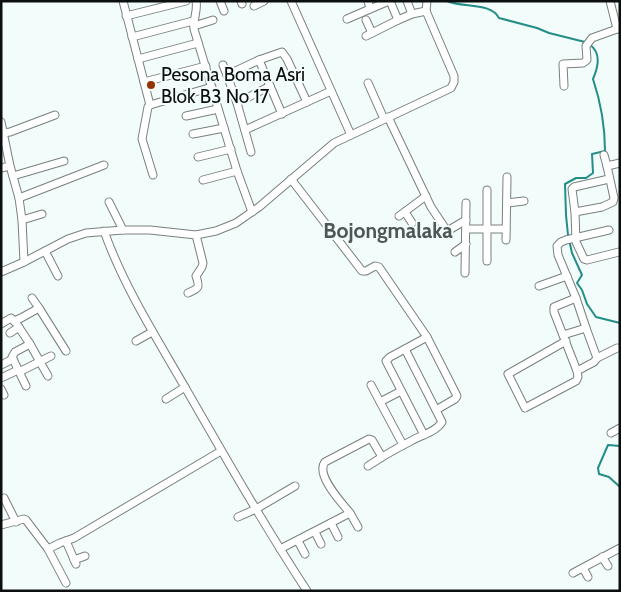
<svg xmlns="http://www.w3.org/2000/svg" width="621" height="592" viewBox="0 0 621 592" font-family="Cabin,sans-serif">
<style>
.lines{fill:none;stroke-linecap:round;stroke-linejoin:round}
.stream{stroke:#248d87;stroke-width:2}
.minor-casing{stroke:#78807f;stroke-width:9}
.minor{stroke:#fff;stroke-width:7}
.poi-dot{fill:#973205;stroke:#f2fcfa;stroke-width:2}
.labels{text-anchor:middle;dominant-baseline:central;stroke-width:4;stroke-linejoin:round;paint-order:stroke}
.poi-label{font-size:19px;fill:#0c0f0f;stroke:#f2fcfa;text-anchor:start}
.quarter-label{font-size:21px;font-weight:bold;fill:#4f5756;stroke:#f2fcfa}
</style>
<rect width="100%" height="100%" fill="#f2fcfa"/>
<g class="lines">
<g class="stream">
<path d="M447 1C462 8 491 2 499 18L537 28 549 33 585 42"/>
<path d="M589 44C602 53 598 67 593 79 601 103 605 125 605 151L592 154 593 173 586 178H576L565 184 566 215 568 235 572 253 582 275 577 283 582 290 587 304 596 317 620 323"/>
<path d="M620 446 608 445 598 468 599 474 609 477 620 487"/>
</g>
<g class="minor-casing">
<g id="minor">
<path d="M123 1 150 105 148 107 142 139 153 175"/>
<path d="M196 1C198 11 193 18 194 29L237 171 252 212"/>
<path d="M220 1 224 11"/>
<path d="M241 1 242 4"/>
<path d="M291 1 351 135"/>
<path d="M368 1 370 9 389 1"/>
<path d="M390 1 398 20 412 14 426 11"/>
<path d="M407 1 412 14"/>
<path d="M610 1 617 29H620"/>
<path d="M254 6 264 1"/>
<path d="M126 16 186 1"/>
<path d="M347 19 370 9"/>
<path d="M366 20 372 33"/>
<path d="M194 26 213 20"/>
<path d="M366 36 398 20"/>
<path d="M132 37 193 21"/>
<path d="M138 59 198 43"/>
<path d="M259 60 282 114"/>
<path d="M223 65 227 75"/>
<path d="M144 82 206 66"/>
<path d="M368 83 384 119"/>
<path d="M564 86 563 64 583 63 587 60 586 46 592 38 617 29"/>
<path d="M237 103 270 86"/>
<path d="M150 105 212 87"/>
<path d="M186 116 218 109"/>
<path d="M388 117 431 207 445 228 449 230 466 220"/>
<path d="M1 122 10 166 19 198 22 220 24 262"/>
<path d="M245 130 331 91"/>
<path d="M3 133 10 132 55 115"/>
<path d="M193 134 224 128"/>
<path d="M251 152 237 103 227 75 259 60 282 52 287 59 307 102"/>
<path d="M604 155 607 166"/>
<path d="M198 157 231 149"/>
<path d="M1 168 10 166"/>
<path d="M13 176 64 161"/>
<path d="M291 179 362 271H366L375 266 379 267 427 337"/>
<path d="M203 180 237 171"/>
<path d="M487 190V261"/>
<path d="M19 198 104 165"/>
<path d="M109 202 123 230"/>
<path d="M507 203 524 201"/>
<path d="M405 212 412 223"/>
<path d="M575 212 572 189 574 187 609 179"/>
<path d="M399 216 426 196"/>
<path d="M22 220 42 214"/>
<path d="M466 229H506"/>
<path d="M104 231C124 287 156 337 186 389 225 457 264 525 307 591"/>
<path d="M506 240 507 177"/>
<path d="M45 251 58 276"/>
<path d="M455 252 466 244"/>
<path d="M619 252 587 260 584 259 576 242 575 212 602 207 613 202 614 198 607 166 620 163"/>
<path d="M1 272 24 262 68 239 86 233 123 230H150L196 235 216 231 236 223 259 207 334 143 451 88 454 82V76L426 11 427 1"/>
<path d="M465 273 466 203"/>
<path d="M539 286 567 276"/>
<path d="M188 293C199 288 200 288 196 276L202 267 203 263 196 235"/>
<path d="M32 298 39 308"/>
<path d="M576 298 554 307V312L577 371"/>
<path d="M14 321 21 318 39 308 66 351"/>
<path d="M1 324 11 318 16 323 30 344 15 352 12 357 26 386"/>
<path d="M10 333 19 327"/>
<path d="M563 335 586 328 576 298 558 255 557 246 561 242 566 240 609 230"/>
<path d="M136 341 152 332"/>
<path d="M566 341 508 374 525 408 576 381 578 377 577 371 594 362 597 358 586 328"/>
<path d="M30 344 48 376"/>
<path d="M405 349 427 337 453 388 457 396 455 399 436 410"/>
<path d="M597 358 617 348"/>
<path d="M1 365 13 359"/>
<path d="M19 372 51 356"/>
<path d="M1 378 18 370"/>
<path d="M371 385 403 445"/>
<path d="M1 389 4 395"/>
<path d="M166 399 185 387"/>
<path d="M380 402 401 391"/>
<path d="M611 433 620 428"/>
<path d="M368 466 382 457"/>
<path d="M4 498 16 522"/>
<path d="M350 513 358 527"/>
<path d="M238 517 256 509 295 486"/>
<path d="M331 523 338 537"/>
<path d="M1 525 24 519 26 520 48 549"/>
<path d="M315 532 321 544"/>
<path d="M66 541 76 564"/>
<path d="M298 541 305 554"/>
<path d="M280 549 350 513C342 503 315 475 325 462L369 439 372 440 382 457C392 451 401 446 411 441 421 435 436 432 442 422L405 349 390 357 386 361 424 435"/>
<path d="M602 557 608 566"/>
<path d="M74 560 85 556"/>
<path d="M583 568 588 577"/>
<path d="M573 573 620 548"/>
<path d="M66 583 48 549 60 543 74 538 221 451"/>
</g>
</g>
<use href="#minor" class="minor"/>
</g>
<circle class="poi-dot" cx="151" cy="85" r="5"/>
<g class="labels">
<g class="poi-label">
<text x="161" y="74">Pesona Boma Asri<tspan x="161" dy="22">Blok B3 No 17</tspan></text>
</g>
<g class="quarter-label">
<text x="388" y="230">Bojongmalaka</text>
</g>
</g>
<rect width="621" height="592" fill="none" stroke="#0c0f0f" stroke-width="5"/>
</svg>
